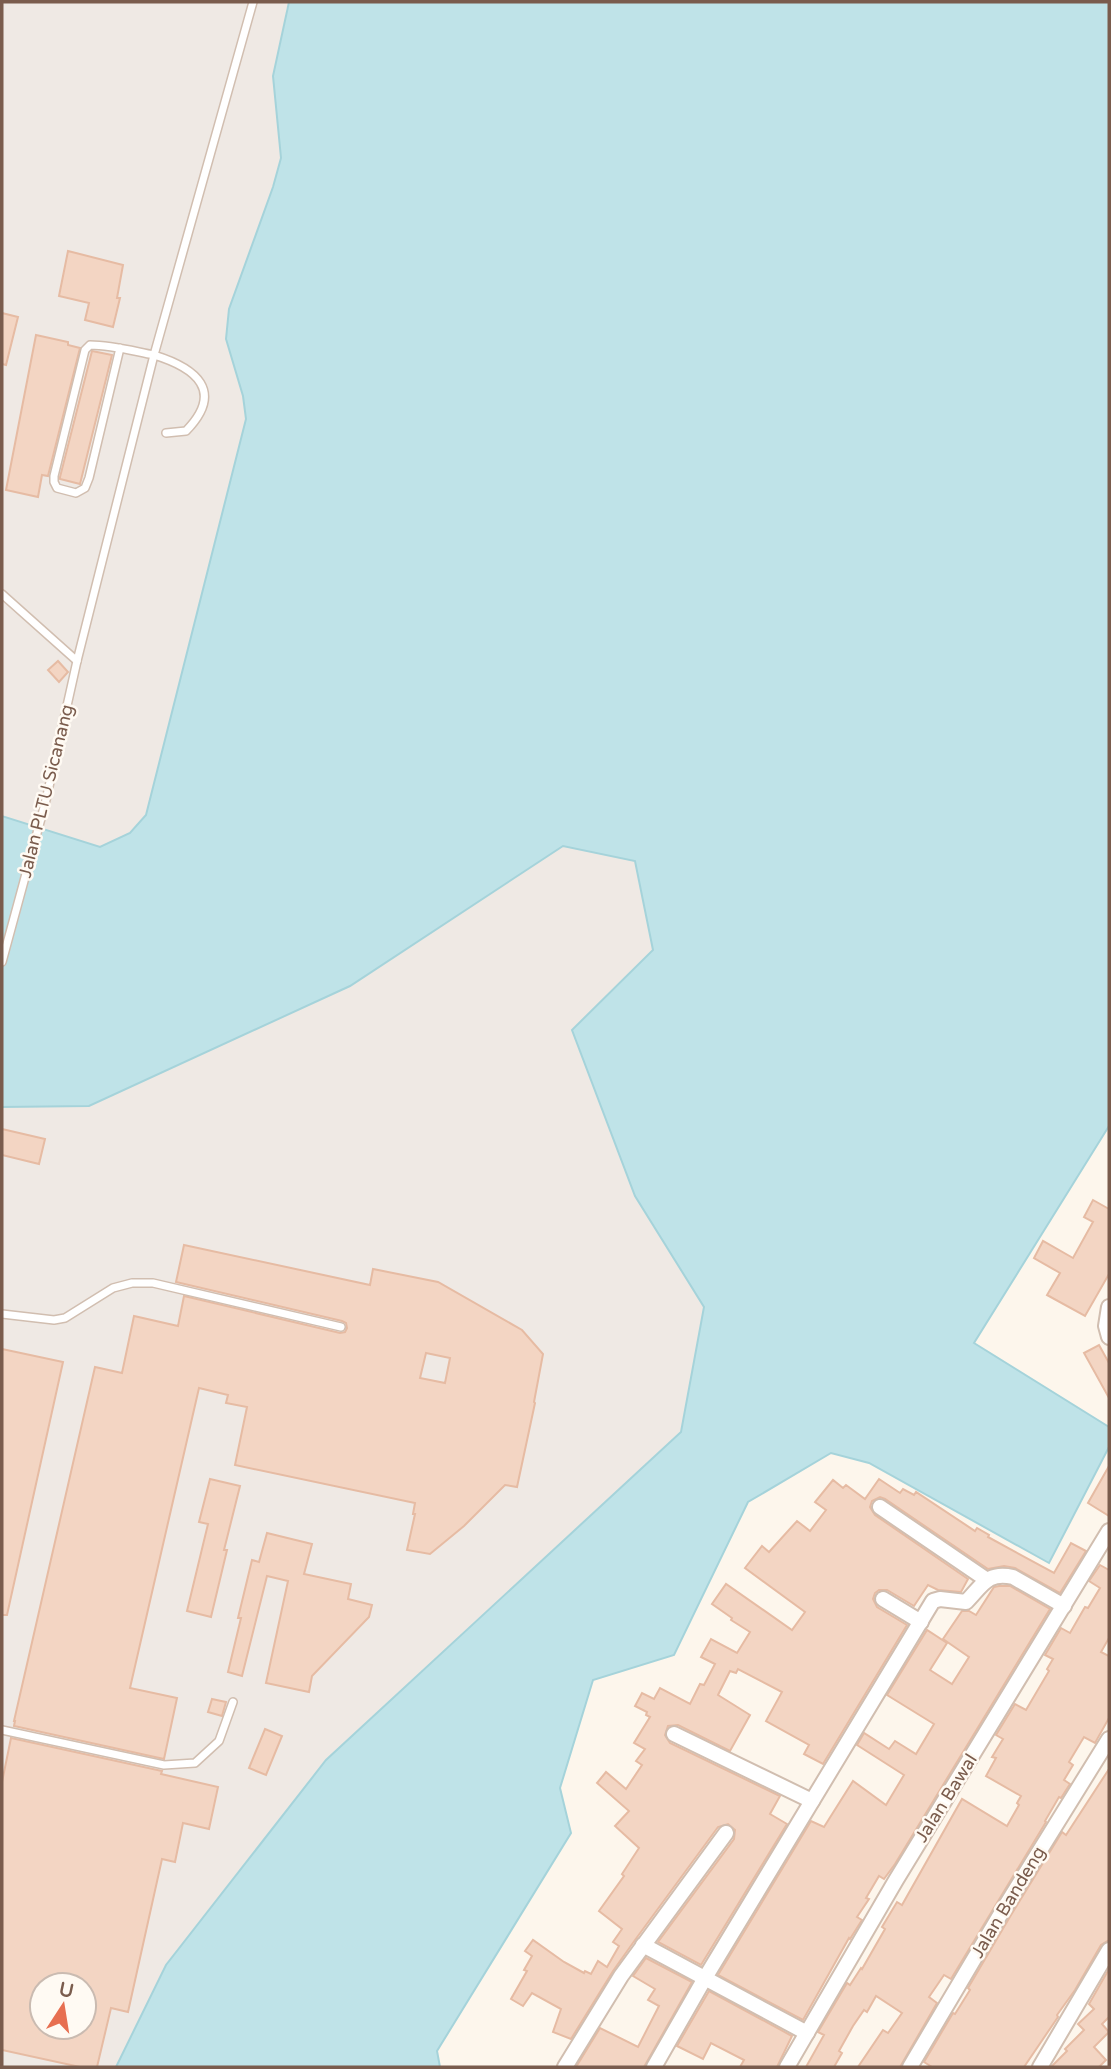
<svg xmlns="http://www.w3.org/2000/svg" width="1111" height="2069" viewBox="0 0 1111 2069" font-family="'Varela Round',sans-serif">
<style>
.industrial{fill:#efe9e4;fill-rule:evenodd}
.water{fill:#bfe3e8;stroke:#a5d3da;stroke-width:2}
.building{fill:#f3d5c3;stroke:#e6bba3;stroke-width:2;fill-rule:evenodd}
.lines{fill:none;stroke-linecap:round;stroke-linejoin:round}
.service-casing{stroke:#d1beb0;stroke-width:10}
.minor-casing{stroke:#d1beb0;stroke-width:18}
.service{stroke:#fff;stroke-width:7}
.minor{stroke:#fff;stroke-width:14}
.labels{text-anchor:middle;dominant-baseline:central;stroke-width:5;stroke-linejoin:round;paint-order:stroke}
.street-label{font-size:18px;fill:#7a5c4d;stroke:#fffaf3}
</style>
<rect width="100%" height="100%" fill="#fdf6ec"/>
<g class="industrial">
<path d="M2 2H289L286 10 280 134 281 158 273 187 229 309 226 339 243 397 246 419 146 815 130 833 101 847 2 816Z"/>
<path d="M556 807 680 838 735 1307 682 1486 192 2067H2V1060ZM42 1985H84V2027H42Z"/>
</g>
<path class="water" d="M289 2H1109V1126L974 1343 1109 1427V1447L1049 1563 869 1463 831 1453 748 1502 674 1655 593 1680 560 1788 571 1833 437 2051 440 2067H116L166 1965 326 1760 681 1432 704 1307 635 1196 572 1030 653 950 635 861 563 846 350 986 89 1106 2 1107V816L100 847 130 833 146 815 246 419 243 396 226 339 229 309 273 187 281 158 273 76Z"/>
<g class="building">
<path d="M68 251 123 265 117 298H120L113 327 85 320 89 303 59 296Z"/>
<path d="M2 313 18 317 6 365 2 364Z"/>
<path d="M36 335 68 342V345L80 348 48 476 42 475 38 497 6 490Z"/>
<path d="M92 351 112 355 80 484 60 479V477Z"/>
<path d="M58 661 68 672 59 682 48 670Z"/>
<path d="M2 1129 45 1139 39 1164 2 1155Z"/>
<path d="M1093 1200 1109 1209V1274L1085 1316 1047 1295 1060 1273 1034 1258 1043 1241 1073 1258 1093 1222 1084 1217Z"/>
<path d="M184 1245 370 1285 373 1269 438 1282 522 1330 543 1354 534 1402 535 1403 517 1487 505 1485 464 1526 430 1554 407 1550 415 1514H413L415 1503 235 1465 247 1407 226 1403 228 1395 199 1388 130 1688 177 1698 164 1759 14 1726 15 1721H14L95 1367 122 1373 134 1316 178 1326 184 1296 340 1333 345 1332 347 1328 346 1323 342 1321 176 1282ZM426 1353 450 1358 445 1383 420 1378Z"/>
<path d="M1099 1345 1109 1363V1398L1084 1353Z"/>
<path d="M2 1349 63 1362 7 1615H2Z"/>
<path d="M1109 1466V1516L1088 1503Z"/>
<path d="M210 1479 240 1486 224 1550H227L211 1617 187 1611 208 1524 199 1522Z"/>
<path d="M879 1479 900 1493 903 1489 914 1495 916 1492 975 1531 977 1528 989 1535 988 1537 1054 1573 1071 1543 1086 1551 1060 1593 1015 1568 1004 1566 988 1569 885 1499 880 1497 872 1501 870 1507 875 1515 968 1579 961 1592 938 1590 928 1585 914 1606 887 1590H879L875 1593 873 1599 877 1607 907 1625 823 1764 804 1754 809 1745 766 1721 782 1692 738 1669 736 1673 730 1671 718 1695 750 1715 730 1751 678 1725 668 1726 665 1735 670 1743 780 1796 770 1814 787 1824 701 1965 658 1942 734 1839 735 1830 728 1824 718 1827 635 1940 613 1971 571 2039 553 2032 561 2009 532 1993 523 2006 511 1999 527 1971 524 1970 532 1956 525 1951 533 1940 564 1962 584 1973 585 1971 591 1974 598 1961 607 1967 619 1946 613 1942 622 1929 599 1911 624 1876 622 1874 639 1848 615 1826 629 1811 597 1783 606 1772 626 1789 642 1765 636 1761 645 1749 634 1743 650 1717 646 1715 647 1712 635 1706 642 1693 654 1699 660 1688 690 1704 700 1684 704 1685 715 1664 701 1657 711 1639 737 1653 750 1632 731 1620 732 1618 712 1604 726 1584 792 1630 805 1612 745 1568 762 1546 769 1552 797 1521 810 1531 826 1510 815 1502 833 1480 843 1488 846 1485 865 1499Z"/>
<path d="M267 1533 312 1544 304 1574 351 1584 348 1599 372 1605 369 1617 312 1676 309 1692 266 1683 288 1581 267 1576 242 1676 228 1672 241 1618H238L252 1560 259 1562Z"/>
<path d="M1100 1565 1109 1570V1638L1101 1652 1109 1656V1718L1095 1743 1084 1737 1069 1762 1073 1765 1064 1780 1070 1784 1061 1798 1059 1797 1045 1821 1046 1822 951 1979 944 1975 929 1997 937 2003 900 2067H858L883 2030 888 2033 902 2013 876 1996 867 2012 864 2010 853 2026 839 2051 842 2053 834 2067H806L824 2035 818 2032 847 1983 850 1985 861 1968 862 1969 885 1929 882 1927 897 1902 902 1905 962 1799 1007 1826 1019 1805 1017 1803 1021 1796 986 1776 996 1758 992 1757 1003 1739 996 1735 1015 1704 1026 1710 1049 1671 1047 1669 1053 1659 1045 1655 1061 1628 1070 1633 1085 1607 1088 1608 1100 1588 1089 1581Z"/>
<path d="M999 1586H1010L1050 1609 895 1864 884 1879 879 1876 866 1898 869 1899 857 1917 862 1920 850 1939 849 1938 803 2020 718 1975 811 1821 824 1827 853 1781 886 1805 904 1775 857 1745 864 1733 889 1749 895 1741 916 1754 934 1724 887 1695 927 1630 947 1643 930 1670 952 1684 969 1657 943 1639 962 1611H969L976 1615 994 1587Z"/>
<path d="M212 1699 226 1702 222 1716 208 1712Z"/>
<path d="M265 1729 282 1736 266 1775 249 1768Z"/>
<path d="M11 1738 162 1771 161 1774 218 1787 209 1829 183 1823 175 1862 162 1859 128 2012 111 2008 97 2067H80L2 2050V1782ZM42 1985H84V2027H42Z"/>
<path d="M1109 1769V1940L1101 1945 1075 1990 1057 2015 1058 2017 1024 2067H932L924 2062 953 2013 955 2014 970 1990 968 1988 1011 1915 1062 1832 1066 1835Z"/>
<path d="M646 1958 692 1982 644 2067H576L600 2028 638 2047 659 2006 648 2000 655 1989 633 1976Z"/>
<path d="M1109 1969V2017L1102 2024 1109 2032 1094 2047 1106 2060 1099 2067H1051L1067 2051 1065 2049 1084 2030 1078 2024 1094 2009 1089 2004Z"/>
<path d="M709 1991 792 2036 777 2067H740L744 2060 711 2043 703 2059 677 2046Z"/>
</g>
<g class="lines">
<g class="service-casing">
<g id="service">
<path d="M166 433 186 431C225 391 196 368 154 355L253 2"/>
<path d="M2 594 77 661"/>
<path d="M2 962 46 800 77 661 154 355C133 351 112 345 90 345L85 350 54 476V482L57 488 76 493 85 488 89 478 120 348"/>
<path d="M2 1314 54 1320 65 1318 113 1288 132 1283H153L341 1327"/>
<path d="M2 1730 164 1765 195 1763 219 1741 233 1702"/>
</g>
</g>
<g class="minor-casing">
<g id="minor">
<path d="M1109 1307 1106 1326 1109 1337"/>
<path d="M880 1507 987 1580"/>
<path d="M883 1599 921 1622"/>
<path d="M674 1734 812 1801"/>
<path d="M643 1945 807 2033"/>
<path d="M565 2067 621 1976 726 1833"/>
<path d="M654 2067 705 1978 933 1601 940 1599 966 1602C982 1586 987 1571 1013 1577L1064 1606"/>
<path d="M787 2067 896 1880 1109 1531"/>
<path d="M910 2067 1003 1910 1109 1739"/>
<path d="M1040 2067 1109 1950"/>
</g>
</g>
<use href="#service" class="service"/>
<use href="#minor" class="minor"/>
</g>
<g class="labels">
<g class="street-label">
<text transform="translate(46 791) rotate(-76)">Jalan PLTU Sicanang</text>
<text transform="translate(946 1798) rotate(-58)">Jalan Bawal</text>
<text transform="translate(1008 1902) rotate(-59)">Jalan Bandeng</text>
</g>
</g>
<rect width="1111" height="2069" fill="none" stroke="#7a5c4d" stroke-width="7"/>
<g transform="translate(63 2006) rotate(12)"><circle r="33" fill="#fffaf3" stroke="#cabbb1" stroke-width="2"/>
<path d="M0-5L12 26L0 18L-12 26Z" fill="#e76f51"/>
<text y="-10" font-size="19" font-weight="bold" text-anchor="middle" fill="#7a5c4d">U</text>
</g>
</svg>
